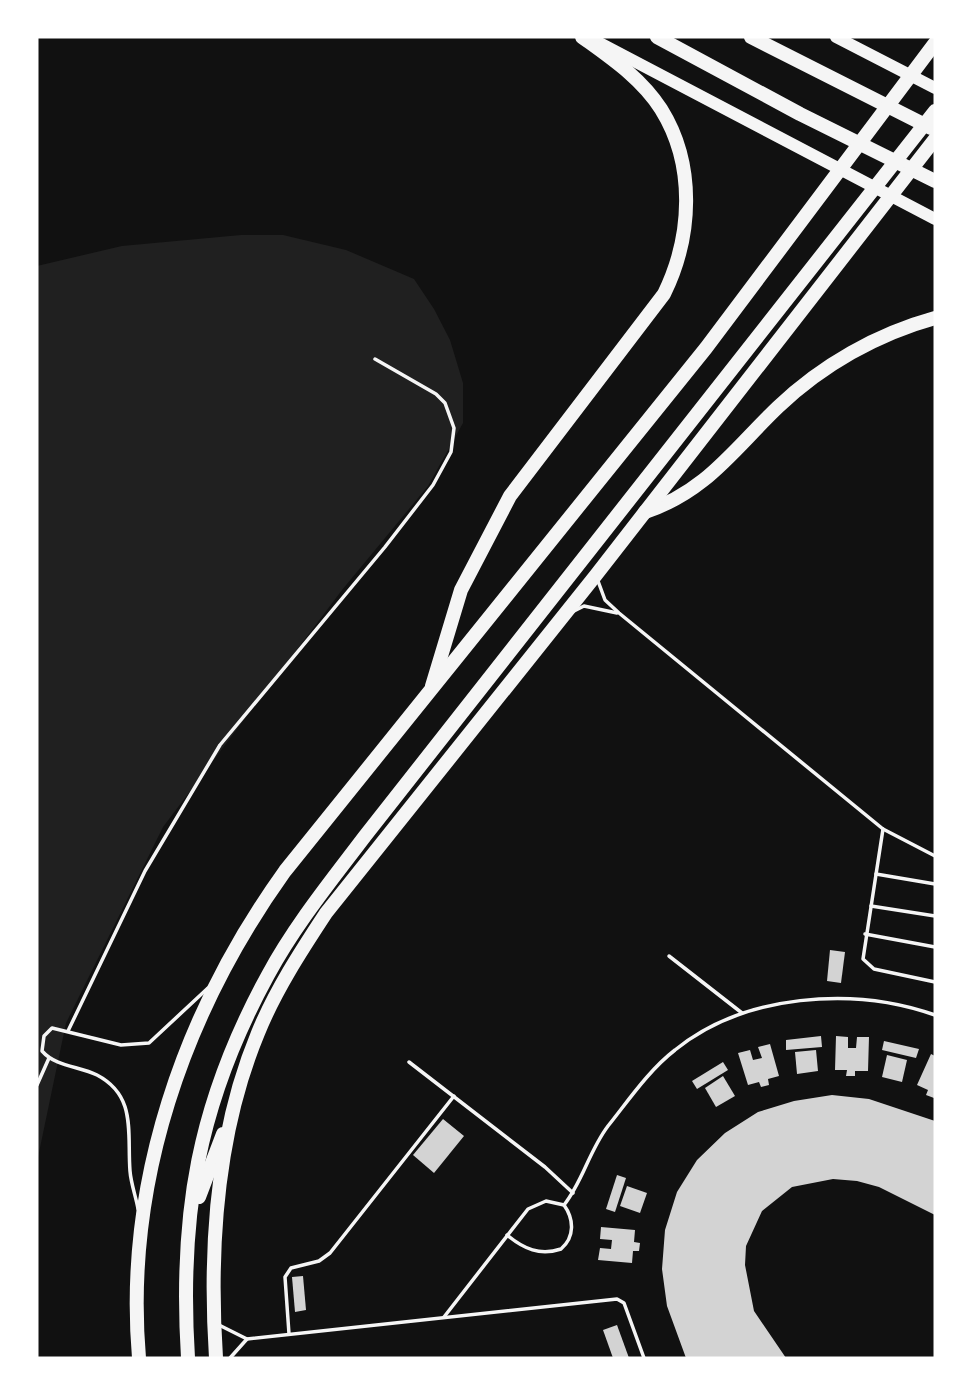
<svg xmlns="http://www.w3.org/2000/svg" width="972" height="1395" viewBox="0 0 972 1395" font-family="'Varela Round',sans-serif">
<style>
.green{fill:#202020}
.building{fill:#d3d3d3}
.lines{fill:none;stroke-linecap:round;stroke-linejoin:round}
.service{stroke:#f5f5f5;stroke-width:3.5}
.trunk{stroke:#f5f5f5;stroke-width:12}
.motorway{stroke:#f5f5f5;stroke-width:14}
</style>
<rect width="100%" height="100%" fill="#111"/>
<path class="green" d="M241 235H283L346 250 414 279 434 309 450 340 463 383V423L428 486 342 590 163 827 66 1023 37 1162V266L122 246Z"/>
<g class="building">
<path d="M830 950 845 952 841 983 827 981Z"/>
<path d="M821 1036 822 1047 786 1050V1040Z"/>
<path d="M836 1036 848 1037V1048H856L857 1037H869L868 1071H855V1076H846L847 1070H835Z"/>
<path d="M884 1041 919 1049 916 1058 882 1050Z"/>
<path d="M770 1044 779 1076 768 1079 769 1085 761 1087 759 1082 748 1085 738 1053 750 1050 753 1060 762 1058 758 1047Z"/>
<path d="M816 1050 818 1071 797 1074 795 1052Z"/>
<path d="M931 1054 935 1056 934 1098 926 1095 928 1090 917 1085Z"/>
<path d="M887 1055 907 1060 902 1082 882 1077Z"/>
<path d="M723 1062 728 1070 697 1089 692 1081Z"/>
<path d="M723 1076 735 1096 716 1107 705 1088Z"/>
<path d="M832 1095 869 1099 935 1121V1215L879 1187 857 1181 833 1179 792 1187 762 1211 746 1246 745 1265 754 1311 786 1358H686L667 1306 662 1269 665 1230 677 1192 697 1160 725 1133 758 1112 794 1101Z"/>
<path d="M443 1119 464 1136 434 1173 413 1155Z"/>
<path d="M617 1175 626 1178 615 1212 606 1209Z"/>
<path d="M627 1186 647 1193 640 1213 620 1206Z"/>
<path d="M601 1227 635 1230 634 1242 640 1243 639 1251H633L632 1263 598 1260 600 1248 611 1249 612 1240 600 1239Z"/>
<path d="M303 1276 306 1310 295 1312 292 1277Z"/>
<path d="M617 1325 629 1358H613L603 1330Z"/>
</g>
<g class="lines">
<g class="service">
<path d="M598 581 605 600 619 613 883 829 935 856"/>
<path d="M574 611 584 606 617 613"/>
<path d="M883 829 863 959 874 969 935 982"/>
<path d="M876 874 935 884"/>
<path d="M871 906 935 916"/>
<path d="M865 934 935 947"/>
<path d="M669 956 742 1013"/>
<path d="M68 1031 145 871 220 745 385 547 433 485 451 452 454 428 445 403 436 394 375 359"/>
<path d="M409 1062 545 1167 573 1193"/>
<path d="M37 1085 49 1058"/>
<path d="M138 1209C136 1197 131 1184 130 1171 127 1133 137 1096 97 1075 79 1066 56 1067 42 1051L44 1036 52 1028 121 1045 149 1043 208 988"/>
<path d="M507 1235C524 1249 540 1256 561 1249 575 1237 574 1219 564 1205"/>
<path d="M444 1317 528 1209 546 1201 564 1205C583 1181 589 1151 608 1126 628 1101 649 1070 675 1050 744 994 853 986 935 1015"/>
<path d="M219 1325 247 1339 617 1299 624 1303 644 1358"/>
<path d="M289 1334 285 1277 291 1268 319 1261 330 1253 454 1096"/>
<path d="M230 1358 247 1339"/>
</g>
<g class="trunk">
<path d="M836 37 935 88"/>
<path d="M594 40 935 219"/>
</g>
<g class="motorway">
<path d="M657 37 800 114 935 181"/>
<path d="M751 37 931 128"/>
<path d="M645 512C706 492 734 449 778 407 822 365 877 334 935 318"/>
<path d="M432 686 461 590 510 496 664 294C692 237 696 165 661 109 641 78 611 58 582 37"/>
<path d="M199 1197 223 1134"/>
<path d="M139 1358C124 1183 184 1012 285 871L706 348 935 43"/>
<path d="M188 1358C179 1214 198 1103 268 975 295 925 331 881 365 836L935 111"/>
<path d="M216 1358C209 1251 216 1134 258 1033 275 991 301 951 326 913L596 575 935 139"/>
</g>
</g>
<rect width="972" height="1395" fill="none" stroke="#ffffff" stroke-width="77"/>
</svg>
